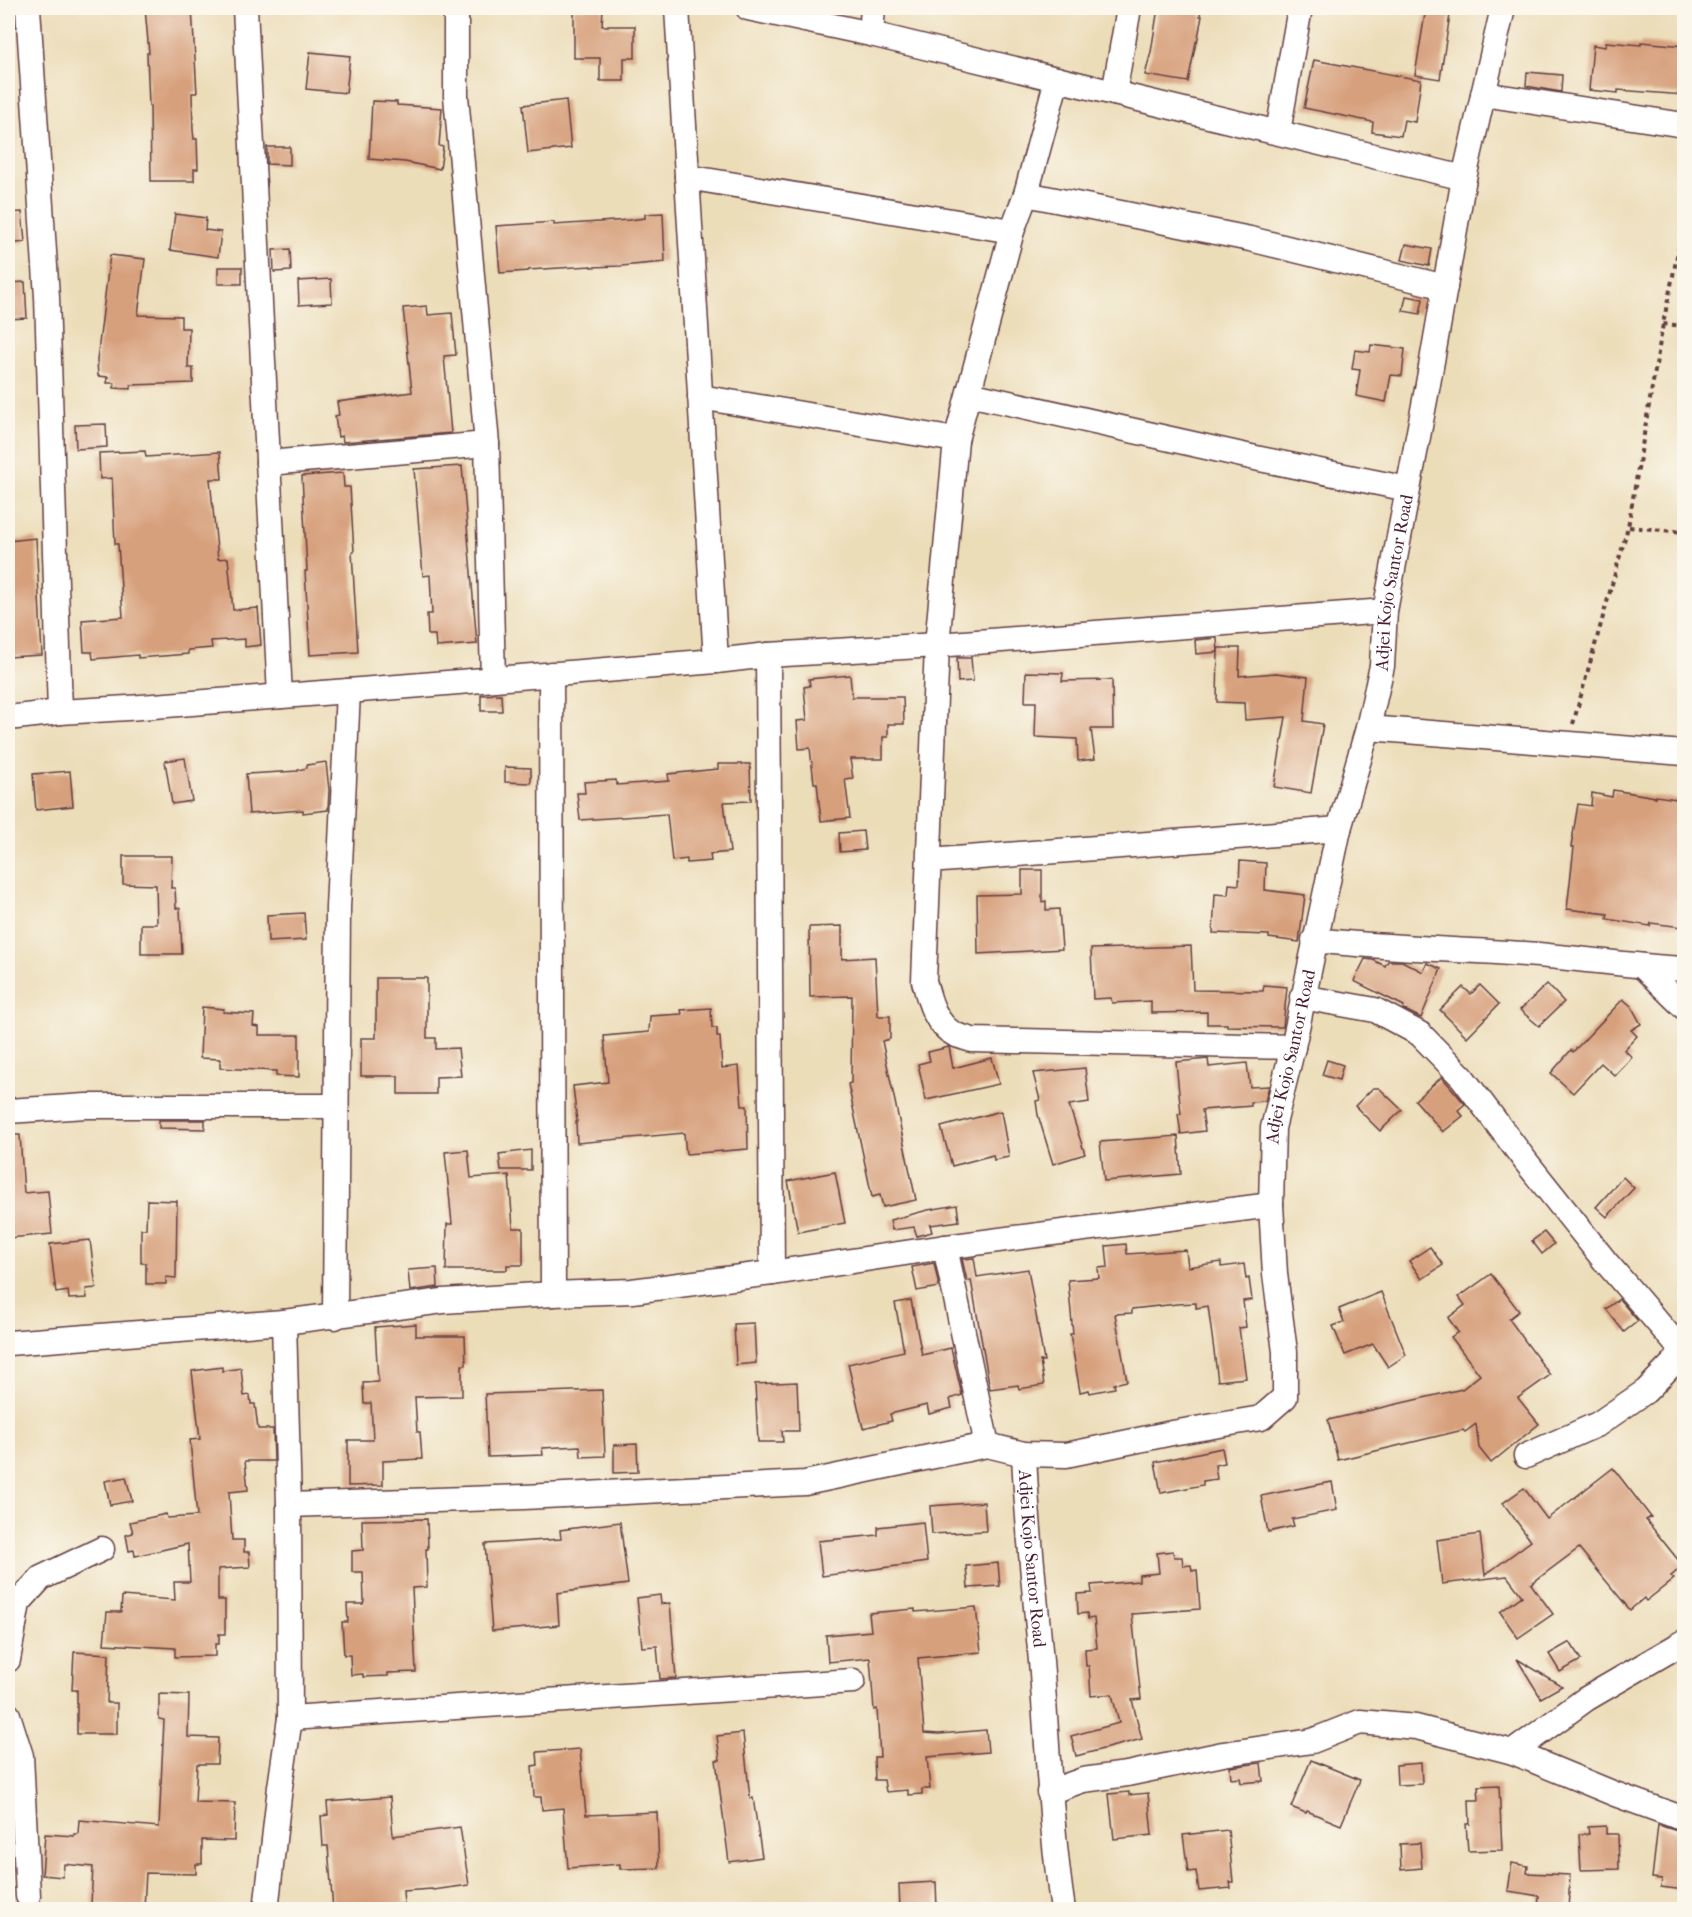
<svg xmlns="http://www.w3.org/2000/svg" width="1692" height="1917" viewBox="0 0 1692 1917" font-family="'IM FELL French Canon',serif">
<style>
.building{fill:#d7a07d}
.lines{fill:none;stroke-linecap:round;stroke-linejoin:round}
.minor-casing{stroke:#623c40;stroke-width:27}
.path{stroke:#623c40;stroke-width:4;stroke-dasharray:4.5 4.5;stroke-linecap:butt}
.minor{stroke:#fff;stroke-width:24}
.labels{text-anchor:middle;dominant-baseline:central;stroke-width:5;stroke-linejoin:round;paint-order:stroke}
.street-label{font-size:18px;fill:#4a1f2b;stroke:#fbf7ec}
</style>
<rect width="100%" height="100%" fill="#fbf7ec"/>
<filter id="ink" filterUnits="userSpaceOnUse"><feTurbulence type="fractalNoise" baseFrequency=".0167" numOctaves="2"/><feDisplacementMap in="SourceGraphic" scale="12" xChannelSelector="R" yChannelSelector="G"/><feConvolveMatrix kernelMatrix="1 2 1 2 8 2 1 2 1" color-interpolation-filters="sRGB"/></filter>
<filter id="wash" filterUnits="userSpaceOnUse"><feTurbulence type="fractalNoise" baseFrequency=".008" numOctaves="4" result="noise"/><feDisplacementMap in="SourceGraphic" scale="24" xChannelSelector="R" yChannelSelector="G"/><feGaussianBlur stdDeviation="1.35" result="paint"/><feColorMatrix in="noise" values="0 0 0 0 0 0 0 0 0 0 0 0 0 0 0 0 0 1.4 0 .05"/><feComposite in="paint" operator="in"/></filter>
<g filter="url(#wash)">
<rect width="100%" height="100%" fill="#ecddb9"/>
<g id="blocks">
<g class="building">
<path d="M145 8H192L197 93H192L193 130 194 139H197L198 169H194V181H151L150 106H149L147 53H149Z"/>
<path d="M574 8H603L602 26H635V58H624V81H600V58H574Z"/>
<path d="M1158 8H1201L1200 16H1202L1197 43 1196 42 1188 82 1145 75 1151 52Z"/>
<path d="M1426 8H1451L1440 79 1415 75Z"/>
<path d="M1606 42 1641 45V42L1684 46V95L1618 90V93L1589 90 1593 45 1605 47Z"/>
<path d="M310 52 350 56 346 93 306 89Z"/>
<path d="M1314 60 1421 80 1415 122 1404 120 1401 136 1372 132 1373 122 1304 108Z"/>
<path d="M1527 72 1562 75 1561 92 1526 86Z"/>
<path d="M566 100 571 148 528 153 523 105Z"/>
<path d="M372 101 397 102V105L442 108 439 146 443 147 440 169 405 162 369 159Z"/>
<path d="M267 147H290V165L267 164Z"/>
<path d="M22 212 25 242 8 244V213Z"/>
<path d="M663 213 665 262 621 266 591 267V266L528 270V271L500 273 496 226 554 222V225L629 220 645 218V214Z"/>
<path d="M175 214 206 218 205 230 221 232 218 257 170 250Z"/>
<path d="M1406 244 1432 249 1429 266 1402 260Z"/>
<path d="M290 249 291 271 274 272 273 250Z"/>
<path d="M110 255 145 259 138 315 181 316V328H189L188 368H193V383L131 385V389L114 388V383H107L108 377 98 376 97 360Z"/>
<rect x="218" y="267" width="24" height="17"/>
<path d="M331 279 332 303 299 305 298 281Z"/>
<path d="M25 282 27 318 8 319V283Z"/>
<path d="M1406 296 1423 299 1420 314 1403 311Z"/>
<path d="M427 306 428 315 452 313 456 355 444 356 451 433 343 442 342 436 338 437 335 416 339 415 337 402 412 392 403 308Z"/>
<path d="M1371 345 1405 349 1402 376 1391 375 1386 402 1356 396 1360 370 1352 369 1355 350 1370 352Z"/>
<path d="M106 424 107 447 76 449 75 425Z"/>
<path d="M145 451 146 457 220 452 222 479H210L218 559 228 558 233 610 258 608 261 645 245 647V639L211 641 212 648 188 650V654L138 658V655L93 659 92 652H84L82 620 123 617 118 544H115L112 478 100 479 99 453Z"/>
<path d="M462 466 477 644 436 647 435 635H428L427 614H432L430 575 423 576 414 469Z"/>
<path d="M343 473 344 487H350L354 552H352L358 652 310 655 305 571H307L302 476Z"/>
<path d="M36 538 42 655 8 657V541Z"/>
<path d="M1217 638 1218 652 1196 654 1195 640Z"/>
<path d="M1218 648H1240L1239 676 1276 673 1308 677 1304 721 1323 724 1311 793 1274 787 1286 717 1245 720 1244 703 1217 702Z"/>
<path d="M957 658H971L973 681 958 682Z"/>
<path d="M1026 672 1063 673 1062 681 1112 680 1113 729H1091L1095 759 1078 761 1077 739 1035 737 1036 702H1025Z"/>
<path d="M850 675 852 697H903L904 724H888V737H883V759H850L853 778 845 779 850 818 821 821 817 783H814L810 748 799 749 797 721 807 720 804 687 810 686 809 679Z"/>
<path d="M501 694 502 711H481V695Z"/>
<path d="M185 758 192 801 172 804 165 761Z"/>
<path d="M326 762 329 790 328 810 303 813V810L249 814 246 774 298 771V770L307 768V765Z"/>
<path d="M718 764H750L751 801 724 802 730 852 710 854 711 861 687 863V859L672 861 667 814 580 820 577 793H585L584 782 616 780 617 785 669 781 668 774 718 769Z"/>
<path d="M505 767 531 768V783L505 782Z"/>
<path d="M70 771 73 806 36 810 33 774Z"/>
<path d="M1613 790 1656 797V796L1684 800V913L1682 927 1651 923 1650 926 1607 919 1608 914 1567 909 1574 847H1571L1578 804 1591 806 1592 793 1612 797Z"/>
<path d="M863 831 865 850 840 852 839 833Z"/>
<path d="M123 856H172L171 888H175L176 908H180L182 954H141V924H157L156 885 123 884Z"/>
<path d="M1240 861 1266 863 1265 890 1305 895 1299 942 1269 938V935L1213 933 1215 894 1228 895 1229 884 1239 885Z"/>
<path d="M1022 870H1042V902L1046 901V910L1059 909 1062 949 978 954 977 895 1022 894Z"/>
<path d="M304 913 306 940 268 942 267 915Z"/>
<path d="M842 926V959L875 957 878 1016H890V1039L882 1041 916 1200 883 1207 880 1195 872 1197 848 1084 851 1083 852 996 810 997 809 927Z"/>
<path d="M1191 946 1193 990 1263 991 1264 985 1287 987 1283 1027 1227 1026V1024H1207V1012L1151 1013V1001L1112 1003 1111 998 1093 999 1091 949Z"/>
<path d="M1365 959 1373 960 1385 966 1388 961H1402L1423 972 1427 963 1441 969 1421 1018 1403 1009 1404 1006 1354 981Z"/>
<path d="M376 978H427V1038H436V1049L458 1048 461 1076 436 1077V1094H398V1076H361V1038H376Z"/>
<path d="M1547 984 1564 1002 1539 1026 1520 1010Z"/>
<path d="M1480 985 1499 1004 1467 1037 1440 1010 1463 987 1471 994Z"/>
<path d="M1623 999 1631 1006 1641 1024 1631 1030 1637 1036 1624 1050 1632 1057 1615 1076 1601 1063 1573 1093 1551 1073 1571 1050 1573 1052Z"/>
<path d="M202 1007 224 1009 223 1012 254 1014 253 1026 259 1027V1035H299V1077L276 1076V1071L220 1068V1059L200 1058Z"/>
<path d="M711 1008 712 1028H717V1037H720L722 1068 739 1066 742 1106H747L748 1149 686 1154 684 1133 577 1143 576 1122H577L573 1086 608 1082 604 1036 649 1032 650 1016 682 1014 681 1010Z"/>
<path d="M949 1047 953 1068 992 1058 999 1084 926 1100 918 1064 930 1061 928 1052Z"/>
<path d="M1208 1059 1209 1067 1247 1063 1250 1087 1269 1086 1265 1101 1251 1102V1106L1202 1110 1205 1131 1181 1134 1178 1114H1181L1176 1062Z"/>
<path d="M1327 1060 1343 1065 1339 1080 1322 1075Z"/>
<path d="M1085 1068 1089 1102 1069 1105 1085 1154 1053 1164 1038 1115 1036 1101 1040 1100 1033 1073Z"/>
<path d="M1442 1077 1465 1104 1458 1110 1463 1116 1443 1132 1415 1100Z"/>
<path d="M1373 1088H1379L1402 1110 1380 1131 1355 1106Z"/>
<path d="M1001 1111 1009 1157 994 1160 993 1155 952 1166 941 1127Z"/>
<path d="M159 1120H205V1129L159 1128Z"/>
<path d="M8 1135H20L24 1193 48 1191 52 1234 9 1238Z"/>
<path d="M1178 1136 1181 1174 1104 1181 1100 1142Z"/>
<path d="M468 1150 471 1178 509 1175 513 1228H523V1265H507V1270H446L447 1224H452L445 1152Z"/>
<path d="M531 1150V1170H501L499 1154Z"/>
<path d="M835 1172 845 1223 798 1232 788 1181Z"/>
<path d="M1623 1177 1634 1188 1607 1217 1596 1207Z"/>
<path d="M147 1200 177 1201 176 1278 166 1277V1284H146V1263H141V1229H146Z"/>
<path d="M957 1205 959 1221 930 1225 932 1232 917 1236 914 1227 892 1230 890 1220 928 1210Z"/>
<path d="M1544 1232 1554 1244 1542 1254 1532 1241Z"/>
<path d="M90 1240 96 1288 86 1289 87 1298 69 1299 68 1291 56 1293 50 1244Z"/>
<path d="M1126 1244 1127 1254 1186 1250 1188 1267 1221 1262V1267L1244 1264 1246 1279 1249 1278 1252 1300 1243 1301 1246 1327 1239 1328 1246 1378 1218 1381 1208 1306 1196 1308V1303L1177 1304 1132 1309V1313L1115 1314 1127 1381 1114 1384 1115 1388 1090 1393 1089 1390 1080 1392 1070 1334H1073L1068 1280 1099 1278 1098 1268 1108 1267 1106 1246Z"/>
<path d="M1430 1247 1443 1265 1422 1279 1409 1261Z"/>
<path d="M974 1258 977 1277 1028 1269 1044 1361H1040L1044 1385 1019 1389 1018 1385 990 1389 971 1280 967 1281 962 1259Z"/>
<path d="M934 1263 939 1287 917 1291 912 1267Z"/>
<path d="M437 1268 438 1287 410 1291 408 1270Z"/>
<path d="M1491 1274 1519 1311 1509 1319 1550 1375 1518 1398 1539 1424 1491 1463 1479 1448 1476 1424 1465 1432 1463 1430 1338 1460 1328 1420 1462 1389 1480 1375 1451 1337 1458 1332 1448 1318 1465 1305 1459 1297Z"/>
<path d="M1381 1292 1406 1355 1388 1367 1373 1344 1345 1355 1333 1326 1344 1322 1339 1309Z"/>
<path d="M1619 1299 1638 1321 1624 1332 1606 1309Z"/>
<path d="M911 1300 922 1355 951 1348 962 1395 950 1399 952 1408 929 1414 927 1405 890 1414 892 1421 863 1428 848 1364 904 1351 895 1303Z"/>
<path d="M754 1323 756 1363 736 1365 734 1324Z"/>
<path d="M416 1324V1336H465L466 1365H462V1396L415 1397 417 1432H420L422 1459 383 1461V1485L348 1486V1440H373L371 1403 364 1404 363 1383 378 1382 375 1327Z"/>
<path d="M222 1367V1371L241 1368 244 1396 250 1395 251 1404H255L258 1429H273L274 1461H245L248 1490 229 1492 232 1540H244V1552H249L250 1567 218 1569V1600H225V1634H219V1644H215V1656L175 1657V1648L104 1644 107 1612H121L122 1596 175 1600 174 1582H190L188 1544 135 1556 134 1550 129 1551 126 1535 133 1533 130 1522 166 1514 167 1518 197 1516 190 1440 200 1439 192 1371Z"/>
<path d="M797 1382 799 1431H782L783 1442H758L755 1384Z"/>
<path d="M602 1390 605 1456 581 1457 580 1446 542 1448 543 1455 488 1457 485 1394Z"/>
<path d="M637 1444 638 1472 614 1473V1445Z"/>
<path d="M1222 1448 1225 1463 1215 1465 1217 1479 1203 1481V1485L1161 1493 1155 1462Z"/>
<path d="M1613 1468 1651 1517 1646 1520 1683 1566 1671 1576 1674 1579 1646 1601 1644 1598 1630 1610 1579 1548 1531 1584 1553 1614 1518 1638 1500 1612 1522 1596 1507 1576 1442 1584 1437 1540 1480 1534 1485 1575 1531 1541 1503 1503 1524 1488 1547 1519Z"/>
<path d="M126 1477 132 1501 110 1505 105 1481Z"/>
<path d="M1332 1482 1337 1510 1292 1519 1294 1526 1268 1532 1261 1496Z"/>
<path d="M984 1502 986 1531 932 1534 930 1506Z"/>
<path d="M427 1519 428 1549H426L427 1587 412 1588 416 1672 388 1673V1676L363 1677V1674L351 1675 350 1655H344L342 1622H348L347 1604H363L364 1601 363 1572H352V1551L363 1550 362 1520Z"/>
<path d="M620 1522 628 1584 557 1593 559 1625 492 1631 485 1544 561 1539 560 1530Z"/>
<path d="M923 1522 927 1562 822 1576 818 1541 878 1535V1527Z"/>
<path d="M1173 1551 1174 1557H1182L1183 1566 1191 1565 1192 1571 1197 1570 1200 1609 1132 1614 1141 1699 1132 1700 1142 1739 1076 1756 1071 1736 1119 1723 1112 1694 1091 1696 1089 1666H1086L1085 1649 1097 1648 1094 1618 1088 1619 1087 1613 1078 1614 1077 1594 1092 1593 1091 1585 1139 1581V1575L1159 1573 1157 1553Z"/>
<path d="M998 1563 1000 1586 968 1588 966 1566Z"/>
<path d="M660 1595 661 1604 670 1603 676 1678 660 1679 657 1646 642 1647 637 1598Z"/>
<path d="M976 1607 981 1652 918 1658 924 1733 939 1734 986 1730 988 1752 927 1757 930 1789H922V1794L908 1795V1790L886 1792 884 1780H875L874 1757H880L877 1709 874 1710 870 1658 828 1662 826 1635 871 1631 869 1613 915 1609V1612Z"/>
<path d="M1570 1642 1581 1660 1560 1672 1549 1654Z"/>
<path d="M74 1652 109 1654 107 1703H117V1734H77V1690H72Z"/>
<path d="M1517 1659 1562 1686 1541 1698Z"/>
<path d="M159 1694 189 1695 188 1737 218 1738 217 1764H197L195 1802 235 1803 234 1841 202 1840V1864H196V1874L146 1873 144 1908 91 1904 93 1867 64 1864 63 1877 42 1875 45 1834 74 1836V1834H78L79 1820 159 1827 164 1720 159 1719Z"/>
<path d="M743 1733 750 1798H753L762 1857 729 1862 716 1760H720L717 1736Z"/>
<path d="M580 1749 586 1815 657 1812 659 1868 620 1869V1864L568 1868 563 1808 542 1810 541 1797H534L532 1766 538 1765 537 1752Z"/>
<path d="M1311 1760 1360 1780 1341 1825 1307 1811 1306 1813 1291 1807Z"/>
<path d="M1261 1763 1263 1781 1241 1783 1240 1778 1231 1779 1230 1767Z"/>
<path d="M1421 1763 1422 1784 1397 1785 1396 1765Z"/>
<path d="M1499 1785 1502 1850 1468 1851 1466 1824H1470L1469 1800H1479L1478 1786Z"/>
<path d="M1129 1792V1795L1148 1793 1152 1835 1114 1839 1109 1794Z"/>
<path d="M390 1797 393 1836 460 1827 469 1885 433 1890 432 1889 403 1891 404 1904 361 1908V1910H333L328 1846H323L321 1816 328 1815 327 1802Z"/>
<path d="M1658 1825 1684 1833V1890L1661 1887 1662 1879 1652 1878Z"/>
<path d="M1606 1826V1834H1618L1619 1869 1581 1870 1579 1834H1589L1588 1827Z"/>
<path d="M1228 1830 1233 1882H1230L1231 1888 1199 1891 1196 1871 1188 1872 1183 1835Z"/>
<path d="M1420 1843 1422 1868 1401 1870 1400 1844Z"/>
<path d="M1512 1863 1528 1866 1527 1873 1570 1875 1568 1910H1538L1539 1896 1508 1891Z"/>
<path d="M936 1882 937 1910H900L899 1884Z"/>
</g>
</g>
</g>
<g filter="url(#ink)">
<use href="#blocks" fill-opacity="0" stroke="#623c40" stroke-width="1.5"/>
<g class="lines">
<g class="minor-casing">
<g id="minor">
<path d="M28 8 47 297 60 712"/>
<path d="M245 8 280 696"/>
<path d="M456 8V96L487 444 493 679"/>
<path d="M677 8 716 661"/>
<path d="M748 8 871 34 873 8"/>
<path d="M871 34 1464 178"/>
<path d="M1057 79 1026 194 1012 231 956 440 937 645 924 981C929 1000 935 1024 954 1034 960 1037 967 1038 972 1040L1293 1047"/>
<path d="M1114 93 1129 8"/>
<path d="M1483 94 1684 125"/>
<path d="M1278 132 1300 8"/>
<path d="M687 177 1012 231"/>
<path d="M1026 194 1250 239 1445 287"/>
<path d="M969 394 1260 459 1408 489"/>
<path d="M700 397 956 440"/>
<path d="M268 463 487 444"/>
<path d="M768 655 772 1273"/>
<path d="M551 674 553 1294"/>
<path d="M8 718 60 712 128 708 348 691 716 661 768 655 937 645 1385 611"/>
<path d="M1368 728 1684 753"/>
<path d="M929 861 1339 829"/>
<path d="M1314 940C1384 948 1454 949 1525 954 1578 958 1631 966 1684 969"/>
<path d="M1642 966 1684 1007"/>
<path d="M1302 997 1375 1010 1420 1034 1462 1077 1527 1163 1605 1261 1684 1353"/>
<path d="M8 1111 86 1106H336"/>
<path d="M945 1247 987 1445"/>
<path d="M335 1317 338 908 348 691"/>
<path d="M284 1322 443 1301 553 1294 632 1291 772 1273 945 1247 1271 1205"/>
<path d="M8 1343 284 1322 289 1505 290 1718 280 1787 266 1910"/>
<path id="s1" d="M1024 1454C1027 1528 1036 1600 1042 1673 1048 1752 1051 1831 1063 1910"/>
<path d="M1526 1456 1598 1424 1646 1391 1684 1352"/>
<path id="s2" d="M289 1505 524 1497 805 1483 987 1445 1024 1454 1066 1455 1172 1433 1261 1418 1285 1397V1352L1275 1274 1271 1205 1273 1128 1293 1047 1339 829 1368 728 1382 666 1385 611 1428 384 1464 178 1503 8"/>
<path d="M8 1660 18 1603 41 1578 102 1549"/>
<path d="M8 1715 21 1756 28 1896"/>
<path d="M290 1718 853 1681"/>
<path d="M1513 1752 1586 1699 1684 1642"/>
<path d="M1049 1792 1083 1780 1127 1774 1223 1754 1312 1741 1360 1722 1416 1727 1513 1752 1615 1794 1684 1819"/>
</g>
</g>
<g class="path">
<path d="M1663 324 1684 326"/>
<path d="M1629 527 1684 532"/>
<path d="M1573 724 1628 527 1663 324 1684 222"/>
</g>
<use href="#minor" class="minor"/>
</g>
</g>
<g class="labels">
<g class="street-label">
<text stroke="none"><textPath href="#s2" startOffset="1842">Adjei Kojo Santor Road</textPath></text>
<text stroke="none"><textPath href="#s2" startOffset="1356">Adjei Kojo Santor Road</textPath></text>
<text stroke="none"><textPath href="#s1" startOffset="105">Adjei Kojo Santor Road</textPath></text>
</g>
</g>
<rect width="1692" height="1917" fill="none" stroke="#fbf7ec" stroke-width="30"/>
</svg>
